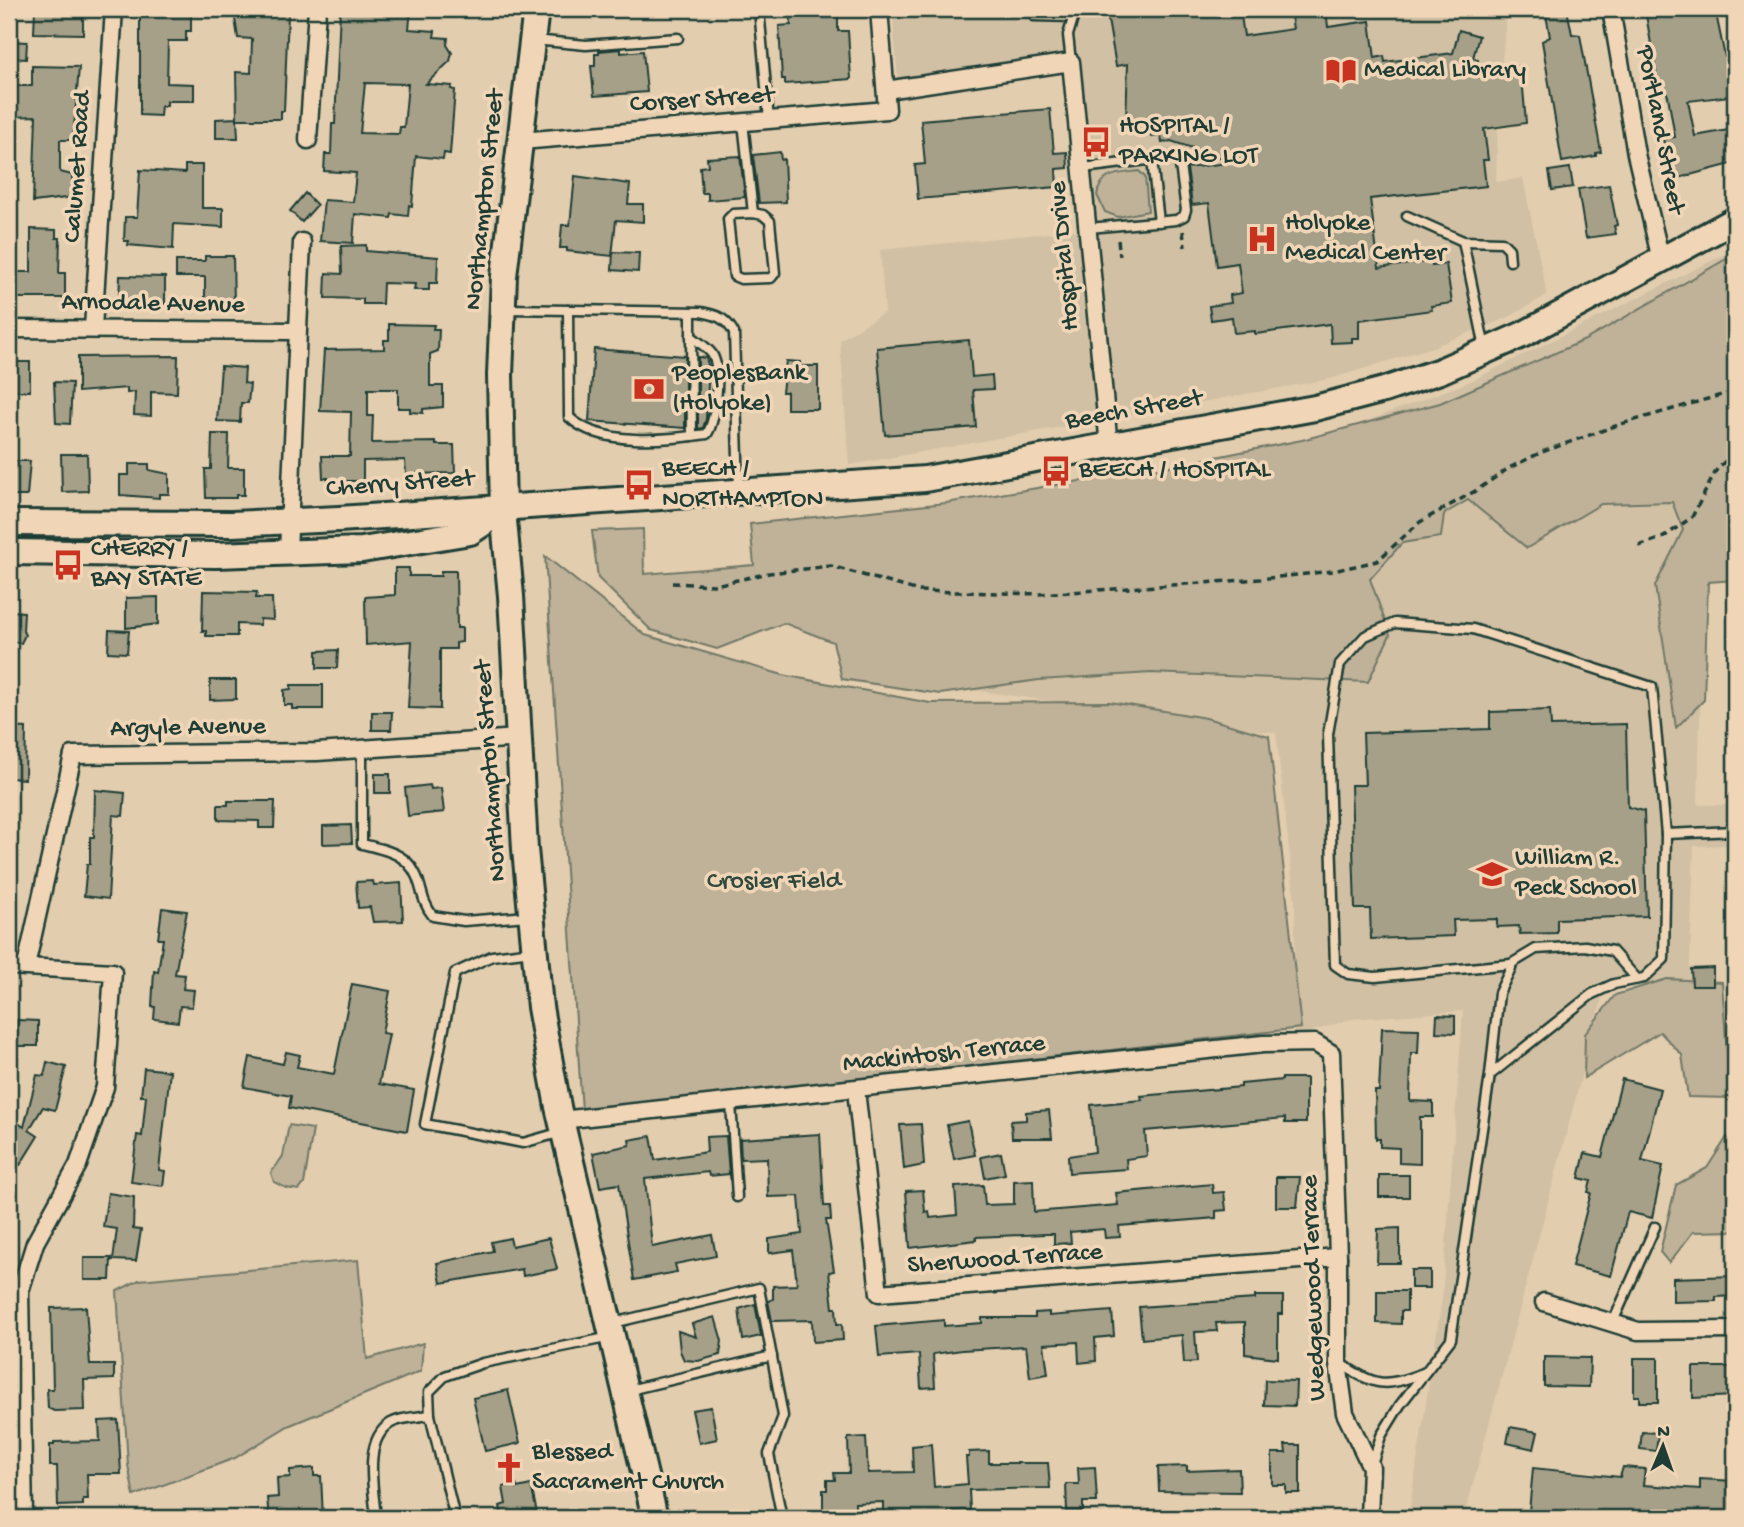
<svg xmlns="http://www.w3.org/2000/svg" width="1744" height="1527" viewBox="0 0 1744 1527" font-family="'Gochi Hand',sans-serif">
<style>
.built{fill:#d1c0a4}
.green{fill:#bfb299;stroke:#6f7866;stroke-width:2}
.building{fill:#a6a089;stroke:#1f3d34;stroke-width:2;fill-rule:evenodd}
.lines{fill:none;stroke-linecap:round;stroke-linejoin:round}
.service-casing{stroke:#1f3d34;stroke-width:13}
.minor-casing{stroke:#1f3d34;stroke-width:21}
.primary-casing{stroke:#1f3d34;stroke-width:30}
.path{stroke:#1f3d34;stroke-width:3.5;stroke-dasharray:7 5;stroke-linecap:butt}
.service{stroke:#f0d6b7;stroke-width:8}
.minor{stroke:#f0d6b7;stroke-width:16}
.primary{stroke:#f0d6b7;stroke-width:24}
.labels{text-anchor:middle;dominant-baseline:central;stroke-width:7;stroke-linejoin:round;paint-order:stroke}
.poi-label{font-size:26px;fill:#1f3d34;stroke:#f0d6b7;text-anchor:start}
.street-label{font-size:26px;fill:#1f3d34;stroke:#f0d6b7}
.park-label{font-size:26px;fill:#2f493e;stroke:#f0d6b7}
</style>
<rect width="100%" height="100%" fill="#e3cdaf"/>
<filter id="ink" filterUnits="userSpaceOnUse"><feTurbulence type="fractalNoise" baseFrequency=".0143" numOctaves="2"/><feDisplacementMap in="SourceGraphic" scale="14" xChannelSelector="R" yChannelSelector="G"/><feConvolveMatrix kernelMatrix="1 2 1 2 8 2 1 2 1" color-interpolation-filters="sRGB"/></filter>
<g filter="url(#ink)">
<g class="built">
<path d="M892 9H1507L1499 91 1496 182 1523 178 1547 295 1509 317 1430 348 1330 379 849 465 840 340 885 312 880 250 1098 228 1078 54 898 79Z"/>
<path d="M1735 249V503L1705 502 1698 805H1735V845L1694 846 1689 987 1605 988 1464 1518 1409 1514 1442 1299 1463 1011 1351 1019 1294 1037 1295 903 1276 733 916 682 1287 452 1471 381Z"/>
</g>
<g class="green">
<path d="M1139 171 1145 177 1148 211 1118 217 1105 212 1097 195C1101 172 1119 174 1139 171Z"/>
<path d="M1735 254V580L1708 582 1704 700 1676 728 1655 586 1683 530 1672 502 1601 504 1527 548 1468 500 1444 514 1441 537 1402 543 1370 579 1390 635 1368 682 1151 673 1039 680 940 694 842 679 833 642 784 623 717 649 651 630 598 578 592 531 643 529 644 574 754 565 750 524 946 503 1165 467 1302 440 1440 403 1585 340Z"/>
<path d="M545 556 645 635 783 675 930 703 1110 702 1206 718 1269 736 1301 1028 582 1111Z"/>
<path d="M1667 979 1722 982 1730 1098 1688 1097 1682 1055 1660 1032 1584 1078 1585 1034 1615 995Z"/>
<path d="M289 1125 313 1129 304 1184 299 1190 286 1188 274 1182 271 1173 283 1156Z"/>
<path d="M1727 1137 1735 1145V1231L1693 1232 1669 1263 1660 1252 1676 1185 1707 1168Z"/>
<path d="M358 1260 367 1359 423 1343 421 1371 288 1426 235 1458 134 1496 128 1465 117 1291 139 1280Z"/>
</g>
<g class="building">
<path d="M35 9H83V34L34 33Z"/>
<path d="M340 9H411L409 29 435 31 434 37 448 38 447 45 452 53 450 61 426 84 452 86 451 89 455 90 450 154 444 153 443 159 416 156 412 206 409 205 408 216 392 214 391 218 355 214 353 243 320 241 324 200 353 202 356 173 324 171 325 154H331L332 124H335ZM365 83 408 84 404 127H400L399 134 360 133Z"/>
<path d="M790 9H838V31H848L851 79 785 84V79H782L779 26 791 25Z"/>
<path d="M1148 9H1240L1244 36 1293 29 1290 9H1326L1328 27 1370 21 1375 58 1384 56 1385 62 1453 53 1459 30 1479 36 1473 58 1478 60 1475 71 1521 66 1526 123 1484 129 1488 160H1483L1486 186 1370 199 1379 268 1432 261V266L1446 264 1452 303 1431 306 1432 310 1359 320V338H1352V342L1331 343 1330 324 1255 334V331L1234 333 1232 317 1211 320 1209 306 1231 303 1230 295 1242 293 1238 263 1217 266 1209 203 1192 205 1187 168 1235 162 1171 141 1162 143 1161 136 1151 137 1150 121 1126 120 1128 64 1116 66 1107 14Z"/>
<path d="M1545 9H1567L1572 34 1580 35 1601 152 1596 153V156L1562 162 1542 41 1550 37Z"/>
<path d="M1645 9H1715L1725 57 1735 56V73L1727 74 1730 96 1688 101 1695 136 1734 129 1735 163 1671 180 1663 139 1675 137 1668 96 1665 89 1659 90Z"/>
<path d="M234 12 288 14 284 111H281V119H237L238 138H216V119L237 118 236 72 251 73 252 39 238 38Z"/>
<path d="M140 15H191V31H186V41H168L167 83 194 84V101H167V106H161L160 116 140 115Z"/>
<path d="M9 41 27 42 26 59 9 58Z"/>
<path d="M621 49V53L643 51 647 92 594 96 591 66H595V54H599V51Z"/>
<path d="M32 66 79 67 73 140H60V172L72 175 73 197 33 202 36 116 9 117V86H32Z"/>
<path d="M1050 109 1054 153 1067 152 1068 168 1056 169 1057 187 918 199 915 165 925 164 921 120Z"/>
<path d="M780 152 781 160 784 159 786 202 759 203 753 155Z"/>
<path d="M740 156 745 197 708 200V193H702L700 167 708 166 707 158Z"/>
<path d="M185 165H202V208H223V227L174 224 173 249 128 245 129 241H124L125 217H137L140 170 185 173Z"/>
<path d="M1570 168 1573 187 1552 190 1549 171Z"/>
<path d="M575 176 630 184 628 204H643V222L616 220 612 256 567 251V248H560L562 225H570Z"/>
<path d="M1609 185 1617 225 1614 226 1616 234 1586 238 1578 189Z"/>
<path d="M305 193 317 205 302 222 290 211Z"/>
<path d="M31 229 56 230V238H60L59 273H65V298H16V290H9V272H31Z"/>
<path d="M366 245V251L438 257 437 283H429V290H414L415 284 383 283 382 304H363V299L325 298 326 273 342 274 341 246Z"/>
<path d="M613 252 639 253 638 272 612 270Z"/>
<path d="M205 256H233L234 303 205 304V277H176V261H205Z"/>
<path d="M120 276 165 277V304L125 303V300H119Z"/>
<path d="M389 324 434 325 433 329H439L438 351 430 354V386H443V407L423 409V413L410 412V408H398V389H368V416H373L372 443 436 442V445H454L455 473 406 474 405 460 363 461V481H328V478H323L322 456H350L351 412 320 411 324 350 384 349V340H389Z"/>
<path d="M969 340 972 377 992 375 993 389 973 390 976 427 885 435 877 348Z"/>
<path d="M594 349 685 356V428L589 421Z"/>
<path d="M178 356 177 393 151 392V416L134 415 135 392 127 393V388L78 392V357Z"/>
<path d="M698 357 706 358 709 368 706 419 703 428 698 429Z"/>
<path d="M786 361 800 362V366H818V409H787V392H782Z"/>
<rect x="9" y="362" width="21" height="29"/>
<path d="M221 366 245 368 244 383 250 384 248 403H241L240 422 217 421Z"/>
<path d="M54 382 72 383 70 424 56 423Z"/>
<path d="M212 434H229L228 468H244V495H236V498H206L205 469H211Z"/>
<path d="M61 454H87L88 491 62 492Z"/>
<path d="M9 461H30L27 496H9Z"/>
<path d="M129 464H149V470L169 474V494H159V498L120 495V475H129Z"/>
<path d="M395 568H409V576H441V571H456L457 628H462V642L456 643V649H440V709L408 708 412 641 366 645 365 597 395 595Z"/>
<path d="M203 591 257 592 256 598H272L273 620 260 619V625L237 624V636H206V631H202Z"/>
<path d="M158 597V624L126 628V598Z"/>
<path d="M9 611 24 612 23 631 25 635 21 643 9 642Z"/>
<path d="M109 630 129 631 127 653 108 652Z"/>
<path d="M338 650 337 668H317V651Z"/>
<path d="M210 680H236V699L210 700Z"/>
<path d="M291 685H323V709H292V705H284V690L291 689Z"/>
<path d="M1550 710 1551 726 1626 724 1628 807 1644 811 1647 916 1557 919V933L1520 934 1519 926 1497 927V919L1453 920 1454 936 1371 939 1370 909H1355L1351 785H1365L1363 733 1490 729V712Z"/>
<path d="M372 712H392L391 730H372Z"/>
<path d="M9 727 26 728 25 779 9 778Z"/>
<rect x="375" y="774" width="15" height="19"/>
<path d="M430 785 431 789 441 788 444 812 408 816 405 788Z"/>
<path d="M95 790 125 793 123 816 113 815 108 899 84 896 87 864H90V837H94Z"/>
<path d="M228 801H275L274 828H259V821L218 820V805H228Z"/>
<path d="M351 825 352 843 323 844V826Z"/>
<path d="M373 881 374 885 401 883 403 921 373 922 370 907 358 908 356 882Z"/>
<path d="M162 908 187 911 175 974 185 975 183 989 194 990 192 1007 180 1006 178 1022 154 1019 155 1007 152 1006 154 971 158 972 163 939H158Z"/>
<path d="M1713 968V986H1692L1691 969Z"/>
<path d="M352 984 390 991 382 1033 389 1034 379 1084 414 1090 407 1131 289 1108 291 1096 244 1087 250 1057 283 1064 286 1052 300 1055 297 1067 334 1074Z"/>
<path d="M1437 1015 1455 1016V1033L1436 1032Z"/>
<path d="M17 1020 38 1021V1046H16Z"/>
<path d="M1382 1028 1419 1029 1418 1053H1411L1410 1101 1433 1102V1117H1420V1164L1399 1163V1148L1380 1147V1139H1376L1375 1091H1379Z"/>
<path d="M47 1062 66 1067 55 1110 43 1107 29 1130 38 1136 20 1165 9 1158V1138L18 1123 24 1127 37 1075 44 1076Z"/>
<path d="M144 1068 170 1071 159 1170 165 1171 163 1186 131 1182 137 1135 142 1136 146 1096H141Z"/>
<path d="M1282 1078H1306V1123H1285V1118L1145 1131 1147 1156 1126 1159 1127 1169 1069 1173 1068 1156 1095 1152 1091 1105 1142 1100 1141 1096 1241 1087V1084L1282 1080Z"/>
<path d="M1622 1079 1660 1089 1642 1161 1663 1166 1652 1218 1628 1212 1611 1276 1572 1266 1591 1193 1588 1192 1591 1181 1579 1178 1585 1153 1602 1157Z"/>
<path d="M1049 1110 1052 1138H1012L1011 1121 1026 1120V1112Z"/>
<path d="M968 1121 975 1155 954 1159 947 1125Z"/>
<path d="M921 1124 924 1165 904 1169 900 1125Z"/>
<path d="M820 1134 824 1206H830L831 1220H826L834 1271 829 1272 833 1308H836L837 1324H842L843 1340 813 1342 812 1320 772 1321 768 1301 773 1299V1286L797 1285 793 1250 769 1253V1239L802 1234 799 1196 768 1197 767 1158 741 1159 740 1139Z"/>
<path d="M651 1136 655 1160 707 1152 706 1137 726 1136 729 1174 709 1176 708 1172 645 1179 652 1247 712 1235 716 1256 675 1264 677 1272 634 1280 619 1184 600 1187 593 1153 630 1145 629 1140Z"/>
<path d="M1001 1153 1005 1174 985 1178 981 1157Z"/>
<rect x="1379" y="1175" width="30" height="22"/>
<path d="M1276 1177H1300L1297 1207H1276Z"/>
<path d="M1033 1180 1034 1212 1118 1205 1116 1193 1212 1184 1213 1193 1224 1192 1226 1210 1216 1211V1218L1119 1226 1120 1237 1105 1238 1104 1229 1070 1232 1071 1243 1054 1244V1234H1046L976 1237V1240L910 1248 906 1191 923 1190 925 1212 929 1211 930 1218 957 1215 955 1187 983 1185 985 1205 1014 1204V1181Z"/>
<path d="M108 1193 134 1197 133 1229 141 1230 136 1261 113 1260 117 1229 103 1227Z"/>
<path d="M1400 1228V1263H1377L1378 1229Z"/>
<path d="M510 1238 512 1246 549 1238 557 1269 523 1276 522 1269 441 1283 437 1263 493 1251 491 1242Z"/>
<path d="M84 1258H111L110 1280H84Z"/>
<rect x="1411" y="1270" width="19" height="18"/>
<path d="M1735 1276V1296L1716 1297V1301L1673 1302V1278Z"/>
<path d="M1377 1291H1407V1311H1401V1324L1377 1323Z"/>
<path d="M1255 1296H1283V1314H1278V1358L1245 1354V1322L1216 1323 1217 1331 1195 1332 1197 1362 1184 1363 1182 1335 1142 1339 1139 1307 1255 1299Z"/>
<path d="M755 1304 761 1336 743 1340 739 1309Z"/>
<path d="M86 1307 90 1365H114V1379L84 1380 85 1410 54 1411 48 1408 47 1389H53L51 1308Z"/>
<path d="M1112 1311 1114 1336 1095 1338 1096 1361 1079 1363 1078 1342 1044 1344 1048 1374 1030 1377 1026 1346 962 1350 933 1354 935 1387 921 1388 919 1354 879 1357 876 1326 944 1320V1326L982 1323V1318H1035V1313L1049 1312V1316Z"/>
<path d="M715 1317 722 1341 720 1355 698 1361 684 1360 680 1351 678 1331 696 1337 692 1324Z"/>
<path d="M1544 1357 1590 1358 1589 1387 1544 1386Z"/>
<path d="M1634 1358H1658V1402H1639V1396H1634Z"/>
<path d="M1693 1367H1735V1396L1693 1398Z"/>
<path d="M1265 1380 1296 1381 1295 1406 1264 1405Z"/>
<path d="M508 1390 520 1443 485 1451 473 1398Z"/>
<path d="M711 1407 717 1439 699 1443 692 1410Z"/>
<path d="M118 1420 121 1474H87L88 1499H83V1505L58 1506 57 1466H50V1445H54V1442L100 1441 99 1421Z"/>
<path d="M1510 1427 1538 1432 1534 1449 1507 1443Z"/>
<path d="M1642 1432 1658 1433 1656 1451 1640 1449Z"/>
<path d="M866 1437 868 1473 913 1472 912 1446 931 1444 934 1487 968 1484 966 1457H969V1452L989 1451V1463H1048L1050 1488 969 1490 970 1510 948 1511V1518L883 1517V1502L855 1503V1518H823V1490H827V1480H835L834 1473H849L848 1438Z"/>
<path d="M1285 1445H1300V1493H1286V1485H1272V1453H1286Z"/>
<path d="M1187 1466V1471L1239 1469 1240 1492 1159 1491 1158 1467Z"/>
<path d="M1095 1467 1097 1502H1083V1511H1067L1066 1484H1079L1078 1468Z"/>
<path d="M1623 1467 1645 1469 1643 1485 1700 1489V1479L1735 1481V1517L1578 1518 1529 1512 1533 1468 1620 1477Z"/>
<path d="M314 1468V1476H321L323 1518H269L267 1498 278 1497 277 1478 290 1477V1470Z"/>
<path d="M516 1484 517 1488 531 1485 538 1518H502L500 1506 506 1504 503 1487Z"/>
</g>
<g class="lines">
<g class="service-casing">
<g id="service">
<path d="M759 9 769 120"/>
<path d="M1030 9 1034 16 1073 17"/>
<path d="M534 40 586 45 678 38"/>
<path d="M1071 62 1068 35 1076 9"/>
<path d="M743 122 753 213"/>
<path d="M1152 160 1159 222"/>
<path d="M1083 168 1172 157 1180 165 1186 210 1184 216 1176 220 1089 228"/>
<path d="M753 213 763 215 770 221 775 273 771 278 741 279 734 276 728 219 733 214Z"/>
<path d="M1407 216 1463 241 1502 242 1509 249 1510 261"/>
<path d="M1463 241 1485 348"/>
<path d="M506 309 701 312C717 315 726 318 734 333L739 489"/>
<path d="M568 310 569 417C600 447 666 440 707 434 716 419 722 370 712 354 707 347 697 341 691 336V312"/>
<path d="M691 336 692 436"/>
<path d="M362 749V844C391 851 412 855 420 886 423 897 425 906 433 916L464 921 528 916"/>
<path d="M1666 834 1735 831"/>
<path d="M532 951 492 956 455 973 425 1124 523 1143 562 1132"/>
<path d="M1511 964 1536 949 1585 946 1612 951 1637 979"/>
<path d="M731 1103 737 1197"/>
<path d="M1613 1322 1655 1227"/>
<path d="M613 1323 759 1288 783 1416 769 1454 782 1518"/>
<path d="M1339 1363C1376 1385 1381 1389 1423 1373"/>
<path d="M629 1390 772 1356"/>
<path d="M1372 1464 1381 1436 1400 1405 1451 1339 1490 1075 1499 993 1511 968V964L1375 977 1348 974 1335 965 1328 734 1340 664 1365 636 1395 623 1473 629 1652 687 1666 834 1664 959 1644 978 1614 984 1592 994 1490 1075"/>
<path d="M376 1518C374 1491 362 1440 391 1423 401 1417 419 1417 430 1415"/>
<path d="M455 1518 430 1415 429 1392 445 1376 483 1363 611 1337"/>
</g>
</g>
<g class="minor-casing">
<g id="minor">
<path d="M1611 9 1636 154 1661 260"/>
<path d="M886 90 1071 62 1109 446"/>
<path d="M308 140 317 9"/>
<path d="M521 141 887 110 879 9"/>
<path d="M93 328 114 9"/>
<path d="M9 329 297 331"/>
<path d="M288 552 302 242"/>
<path d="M9 966 113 972 105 1087 78 1165 35 1243 20 1291 24 1518"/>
<path d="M26 966 73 755 317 752 520 738"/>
<path d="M856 1090 879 1293 1338 1257"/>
<path d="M561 1120 1263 1044 1315 1043 1331 1053 1338 1257V1363L1345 1413 1371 1467 1369 1518"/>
<path d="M1544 1302 1638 1331 1735 1330"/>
</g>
</g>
<g class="primary-casing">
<g id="primary">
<path d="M536 9 504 276 500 375 503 510 511 596 525 849 540 1007 558 1107 655 1518"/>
<path d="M9 523 232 524 339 519 925 479 1315 408 1384 390 1440 371 1524 334 1735 220"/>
<path d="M9 552 216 555 362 550 470 532 503 510"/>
</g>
</g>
<g class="path">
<path d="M1183 231 1185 247"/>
<path d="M1118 240 1120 256"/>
<path d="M1639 546 1664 537 1692 517 1717 469 1735 452"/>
<path d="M672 583 715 585 769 573 831 566 919 591 1040 594 1260 579 1333 571 1377 561 1420 522 1477 490 1509 468 1542 452 1618 425 1735 391"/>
</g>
<use href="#service" class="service"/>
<use href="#minor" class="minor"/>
<use href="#primary" class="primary"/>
</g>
</g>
<defs>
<g id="library-bare" transform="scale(2.415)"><path d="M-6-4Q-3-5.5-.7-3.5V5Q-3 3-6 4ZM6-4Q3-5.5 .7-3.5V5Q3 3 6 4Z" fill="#c8321e" stroke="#f0d6b7" stroke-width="2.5" paint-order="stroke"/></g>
<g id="bus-bare" transform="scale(2.415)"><path d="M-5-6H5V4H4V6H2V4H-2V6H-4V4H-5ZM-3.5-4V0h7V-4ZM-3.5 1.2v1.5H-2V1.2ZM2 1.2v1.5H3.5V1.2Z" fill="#c8321e" stroke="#f0d6b7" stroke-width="2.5" paint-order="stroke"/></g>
<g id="hospital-bare" transform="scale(2.415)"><path d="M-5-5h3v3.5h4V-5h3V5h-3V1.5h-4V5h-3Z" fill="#c8321e" stroke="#f0d6b7" stroke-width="2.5" paint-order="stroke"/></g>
<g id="bank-bare" transform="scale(2.415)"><path d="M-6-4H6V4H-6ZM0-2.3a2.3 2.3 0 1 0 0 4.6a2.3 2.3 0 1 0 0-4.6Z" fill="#c8321e" stroke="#f0d6b7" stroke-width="2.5" paint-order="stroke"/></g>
<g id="school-bare" transform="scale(2.415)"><path d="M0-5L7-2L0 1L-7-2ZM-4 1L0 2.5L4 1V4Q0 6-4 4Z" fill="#c8321e" stroke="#f0d6b7" stroke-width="2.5" paint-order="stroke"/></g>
<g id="church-bare" transform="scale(2.415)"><path d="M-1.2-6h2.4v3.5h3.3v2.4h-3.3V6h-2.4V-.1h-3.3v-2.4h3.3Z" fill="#c8321e" stroke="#f0d6b7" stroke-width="2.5" paint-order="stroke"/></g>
</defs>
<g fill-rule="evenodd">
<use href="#library-bare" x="1341" y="71"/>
<use href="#bus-bare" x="1096" y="142"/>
<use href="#hospital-bare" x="1262" y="239"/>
<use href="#bank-bare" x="649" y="389"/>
<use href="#bus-bare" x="1056" y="471"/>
<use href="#bus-bare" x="639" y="485"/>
<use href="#bus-bare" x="68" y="565"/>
<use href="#school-bare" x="1492" y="874"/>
<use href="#church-bare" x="509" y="1468"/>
</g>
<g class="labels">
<g class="poi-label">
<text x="1364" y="71">Medical Library</text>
<text x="1119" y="127">HOSPITAL /<tspan x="1119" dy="30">PARKING LOT</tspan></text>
<text x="1285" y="224">Holyoke<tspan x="1285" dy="30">Medical Center</tspan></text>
<text x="672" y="374">PeoplesBank<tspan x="672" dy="30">(Holyoke)</tspan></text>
<text x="662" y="470">BEECH /<tspan x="662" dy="30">NORTHAMPTON</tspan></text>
<text x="1079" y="471">BEECH / HOSPITAL</text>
<text x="91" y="550">CHERRY /<tspan x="91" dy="30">BAY STATE</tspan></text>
<text x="1515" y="859">William R.<tspan x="1515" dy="30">Peck School</tspan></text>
<text x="532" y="1453">Blessed<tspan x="532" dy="30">Sacrament Church</tspan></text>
</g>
<g class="street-label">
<text transform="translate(702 101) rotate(-4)">Corser Street</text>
<text transform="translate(1659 130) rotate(79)">Portland Street</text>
<text transform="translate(79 167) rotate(-86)">Calumet Road</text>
<text transform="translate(486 200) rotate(-84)">Northampton Street</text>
<text transform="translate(1066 256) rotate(-95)">Hospital Drive</text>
<text transform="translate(153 305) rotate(1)">Arnodale Avenue</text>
<text transform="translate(1134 411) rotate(-10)">Beech Street</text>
<text transform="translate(400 485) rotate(-4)">Cherry Street</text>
<text transform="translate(188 729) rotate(-1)">Argyle Avenue</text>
<text transform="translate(492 771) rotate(-94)">Northampton Street</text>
<text transform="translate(944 1055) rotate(-6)">Mackintosh Terrace</text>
<text transform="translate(1005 1260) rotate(-4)">Sherwood Terrace</text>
<text transform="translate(1315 1288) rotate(-92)">Wedgewood Terrace</text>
</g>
<g class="park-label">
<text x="774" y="882">Crosier Field</text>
</g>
</g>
<rect width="1744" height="1527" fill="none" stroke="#f0d6b7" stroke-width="35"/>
<rect x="18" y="18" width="1709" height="1492" fill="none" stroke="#1f3d34" stroke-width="2.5" filter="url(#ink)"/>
<g transform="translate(1663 1446) rotate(2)" stroke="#f0d6b7" stroke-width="5" paint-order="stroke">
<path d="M0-5L12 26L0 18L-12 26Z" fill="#1f3d34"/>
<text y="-10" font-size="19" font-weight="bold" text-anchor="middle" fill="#1f3d34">N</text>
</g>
</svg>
